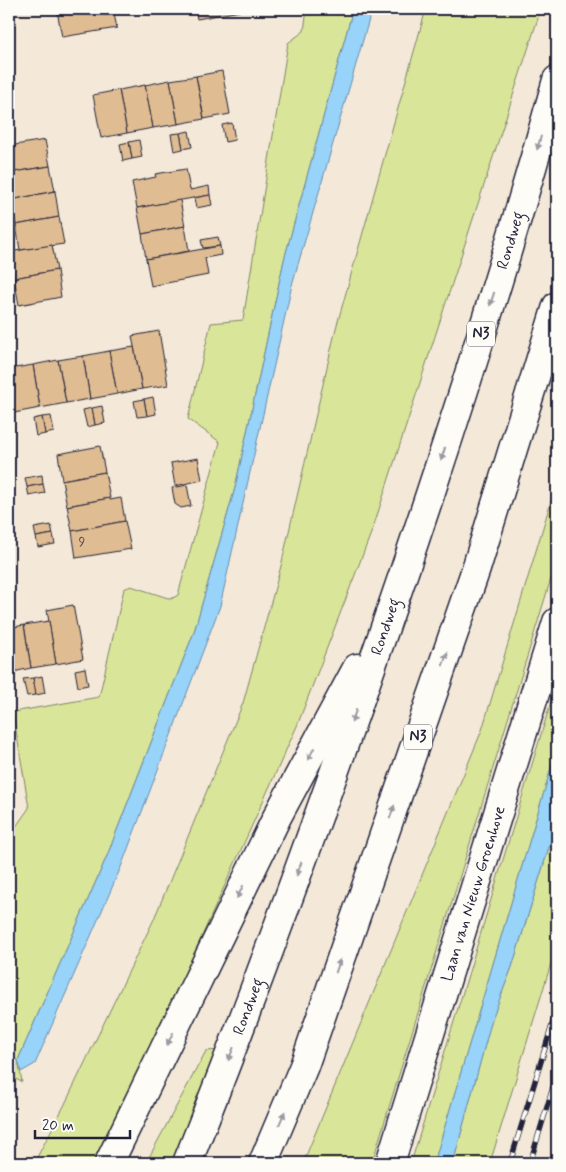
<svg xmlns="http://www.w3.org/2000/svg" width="566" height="1172" viewBox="0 0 566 1172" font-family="Mynerve,sans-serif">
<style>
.green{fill:#d9e598;stroke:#7e846a}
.water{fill:#98d3f9;stroke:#698cad}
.building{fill:#dfbc91;stroke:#22223b}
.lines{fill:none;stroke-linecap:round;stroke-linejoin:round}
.secondary-casing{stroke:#22223b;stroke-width:31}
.highway-casing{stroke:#22223b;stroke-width:31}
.secondary{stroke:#fdfcf7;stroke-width:28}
.highway{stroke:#fdfcf7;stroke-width:28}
.rail-casing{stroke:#22223b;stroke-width:5.5}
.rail{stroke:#fdfcf7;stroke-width:4;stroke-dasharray:11;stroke-linecap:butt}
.oneway{fill:#9a9aa2}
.labels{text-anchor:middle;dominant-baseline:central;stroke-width:4.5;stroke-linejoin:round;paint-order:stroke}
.number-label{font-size:14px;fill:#514850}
.shield{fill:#fdfcf7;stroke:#646373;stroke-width:1}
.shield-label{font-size:15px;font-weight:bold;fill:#22223b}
.street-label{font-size:16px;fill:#22223b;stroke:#fdfcf7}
</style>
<rect width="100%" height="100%" fill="#f4e9d8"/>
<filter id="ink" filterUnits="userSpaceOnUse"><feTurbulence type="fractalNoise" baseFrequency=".02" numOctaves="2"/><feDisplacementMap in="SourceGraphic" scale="10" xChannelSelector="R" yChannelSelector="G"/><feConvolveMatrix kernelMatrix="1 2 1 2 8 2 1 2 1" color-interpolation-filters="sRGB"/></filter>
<g filter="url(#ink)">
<g class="green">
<path d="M307 9H353L284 260 235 488 194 632 107 856 18 1060 22 1082 9 1076V831L15 828 29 808 13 712 99 697 124 589 131 586 171 599 178 595 220 442 188 419 211 323 243 320 288 43 304 31Z"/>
<path d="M426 9H541L373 528 297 726 121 1115 97 1163H34L64 1106 154 919 243 703 281 566 336 328Z"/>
<path d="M557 481V559L372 1163H303L482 730Z"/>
<path d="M557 682V748L441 1140 434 1163H411Z"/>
<path d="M557 821V944L490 1163H453L492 1018 512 967Z"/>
<path d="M221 1050 175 1163H146L206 1051Z"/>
</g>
<g class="water">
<path d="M353 9H372L292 285 220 606 121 867 35 1064 21 1072 18 1060 107 856 194 632 235 488 284 260Z"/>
<path d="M557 748V821L512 967 492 1019 453 1163H434Z"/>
</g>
<g class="building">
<path d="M69 9H113L117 28 62 37 57 11Z"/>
<path d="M195 9H240V11L197 19Z"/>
<path d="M222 71 230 114 204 119 196 76Z"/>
<path d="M196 76 204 119 178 124 170 80Z"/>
<path d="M170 80 178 124 153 128 145 85Z"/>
<path d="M145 85 153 128 127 133 119 90Z"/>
<path d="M119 90 127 133 101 138 93 95Z"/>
<path d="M232 123 235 140 225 142 222 125Z"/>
<path d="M189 131 192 147 183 149 180 133Z"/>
<path d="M180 133 183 149 174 151 171 134Z"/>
<path d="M45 140 50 166 9 173V146Z"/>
<path d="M139 140 142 157 132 159 129 142Z"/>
<path d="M129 142 132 159 123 161 120 144Z"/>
<path d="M50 166 55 191 11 200 9 173Z"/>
<path d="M186 169 190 190 209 186 210 195 137 208 132 182 156 177 155 174Z"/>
<path d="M55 191 59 217 16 225 11 200Z"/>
<path d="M210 195 212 205 196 208 194 198Z"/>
<path d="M180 200 185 226 142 234 137 208Z"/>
<path d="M59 217 64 244 20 250 16 225Z"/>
<path d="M185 226 189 251 146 259 142 234Z"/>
<path d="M218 237 220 246 203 248 201 240Z"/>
<path d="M52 245 57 270 14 278 9 252Z"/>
<path d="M220 246 221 255 205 258 208 275 151 286 146 259Z"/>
<path d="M57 270 61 297 19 305 14 278Z"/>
<path d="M159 331 168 385 142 389 132 336Z"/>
<path d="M134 347 142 389 117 394 109 351Z"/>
<path d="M109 351 117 394 90 399 83 356Z"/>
<path d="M83 356 90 399 66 403 58 360Z"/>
<path d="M58 360 66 403 40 408 33 365Z"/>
<path d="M33 365 40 408 14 413 9 384V369Z"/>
<path d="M153 397 156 414 147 416 144 399Z"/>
<path d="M144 399 147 416 137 417 134 401Z"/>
<path d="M102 406 105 423 95 425 92 408Z"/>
<path d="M92 408 95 425 87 427 83 410Z"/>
<path d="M51 416 54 432 45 434 42 417Z"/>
<path d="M42 417 45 434 36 436 33 419Z"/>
<path d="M100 446 105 472 62 480 58 454Z"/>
<path d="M198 458 202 480 175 486 171 463Z"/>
<path d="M105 472 110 498 67 506 62 480Z"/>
<path d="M42 475 43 484 27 487 25 478Z"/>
<path d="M43 484 45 493 29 496 27 487Z"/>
<path d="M187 485 191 506 181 508 175 504 172 488Z"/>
<path d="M110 498V500L121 498 125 521 72 531 67 506Z"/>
<path d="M125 521 131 549 76 558 72 531Z"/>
<path d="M51 525 53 534 36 537 34 528Z"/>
<path d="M53 534 55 544 38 547 36 537Z"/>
<path d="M73 605 83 659 56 664 47 610Z"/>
<path d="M49 621 56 664 31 668 24 625Z"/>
<path d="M24 625 31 668 9 673V628Z"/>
<path d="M85 668 88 685 78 687 75 670Z"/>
<path d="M42 676 45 693 36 695 33 678Z"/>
<path d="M33 678 36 695 27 696 23 679Z"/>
</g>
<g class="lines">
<g class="secondary-casing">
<g id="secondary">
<path id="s1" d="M390 1163 557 622"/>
</g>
</g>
<g class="highway-casing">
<g id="highway">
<path d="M109 1163 277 817 357 668"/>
<path id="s2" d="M187 1163C238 1037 285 909 331 781 414 550 491 316 557 80"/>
<path d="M263 1163 304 1066 476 569 557 306"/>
</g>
</g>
<use href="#secondary" class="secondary"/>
<use href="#highway" class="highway"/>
<g class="rail-casing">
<g id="rail">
<path d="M510 1163 557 1009"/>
<path d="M530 1163 557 1074"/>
</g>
</g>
<use href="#rail" class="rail"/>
</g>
<defs><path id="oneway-solid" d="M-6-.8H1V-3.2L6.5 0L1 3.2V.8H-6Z" transform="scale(1.25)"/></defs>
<g class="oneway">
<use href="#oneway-solid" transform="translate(539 143) rotate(106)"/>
<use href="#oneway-solid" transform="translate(492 299) rotate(108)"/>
<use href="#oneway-solid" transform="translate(443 454) rotate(108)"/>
<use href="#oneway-solid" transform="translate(445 659) rotate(-71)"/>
<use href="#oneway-solid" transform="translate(354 716) rotate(110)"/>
<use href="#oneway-solid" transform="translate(311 754) rotate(118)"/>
<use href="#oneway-solid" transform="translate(392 812) rotate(-71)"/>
<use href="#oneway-solid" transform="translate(299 869) rotate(110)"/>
<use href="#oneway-solid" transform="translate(240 892) rotate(116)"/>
<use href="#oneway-solid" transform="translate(338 966) rotate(-71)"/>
<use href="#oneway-solid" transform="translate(170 1039) rotate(116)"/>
<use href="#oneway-solid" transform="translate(231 1054) rotate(112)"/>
<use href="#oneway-solid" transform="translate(282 1118) rotate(-67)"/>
</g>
</g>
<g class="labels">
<g class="number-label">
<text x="82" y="542">9</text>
</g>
<g class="shield">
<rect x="467" y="321.5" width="28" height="25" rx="4"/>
<rect x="404" y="724.5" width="28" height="25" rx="4"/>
</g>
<g class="shield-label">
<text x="481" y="334">N3</text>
<text x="418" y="737">N3</text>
</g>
<g class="street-label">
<text stroke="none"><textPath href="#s2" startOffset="978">Rondweg</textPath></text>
<text stroke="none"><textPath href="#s2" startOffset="572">Rondweg</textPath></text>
<text stroke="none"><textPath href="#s1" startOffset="282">Laan van Nieuw Groenhove</textPath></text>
<text stroke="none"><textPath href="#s2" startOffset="168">Rondweg</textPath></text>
</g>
</g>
<rect width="566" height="1172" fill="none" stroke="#fdfcf7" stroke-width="30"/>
<rect x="15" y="15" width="536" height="1142" fill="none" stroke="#22223b" stroke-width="2" filter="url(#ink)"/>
<path d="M35 1130v8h95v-8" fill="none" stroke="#22223b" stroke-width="2.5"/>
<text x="42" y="1130" font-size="15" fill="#22223b" stroke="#fdfcf7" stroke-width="4" paint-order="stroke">20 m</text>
</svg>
